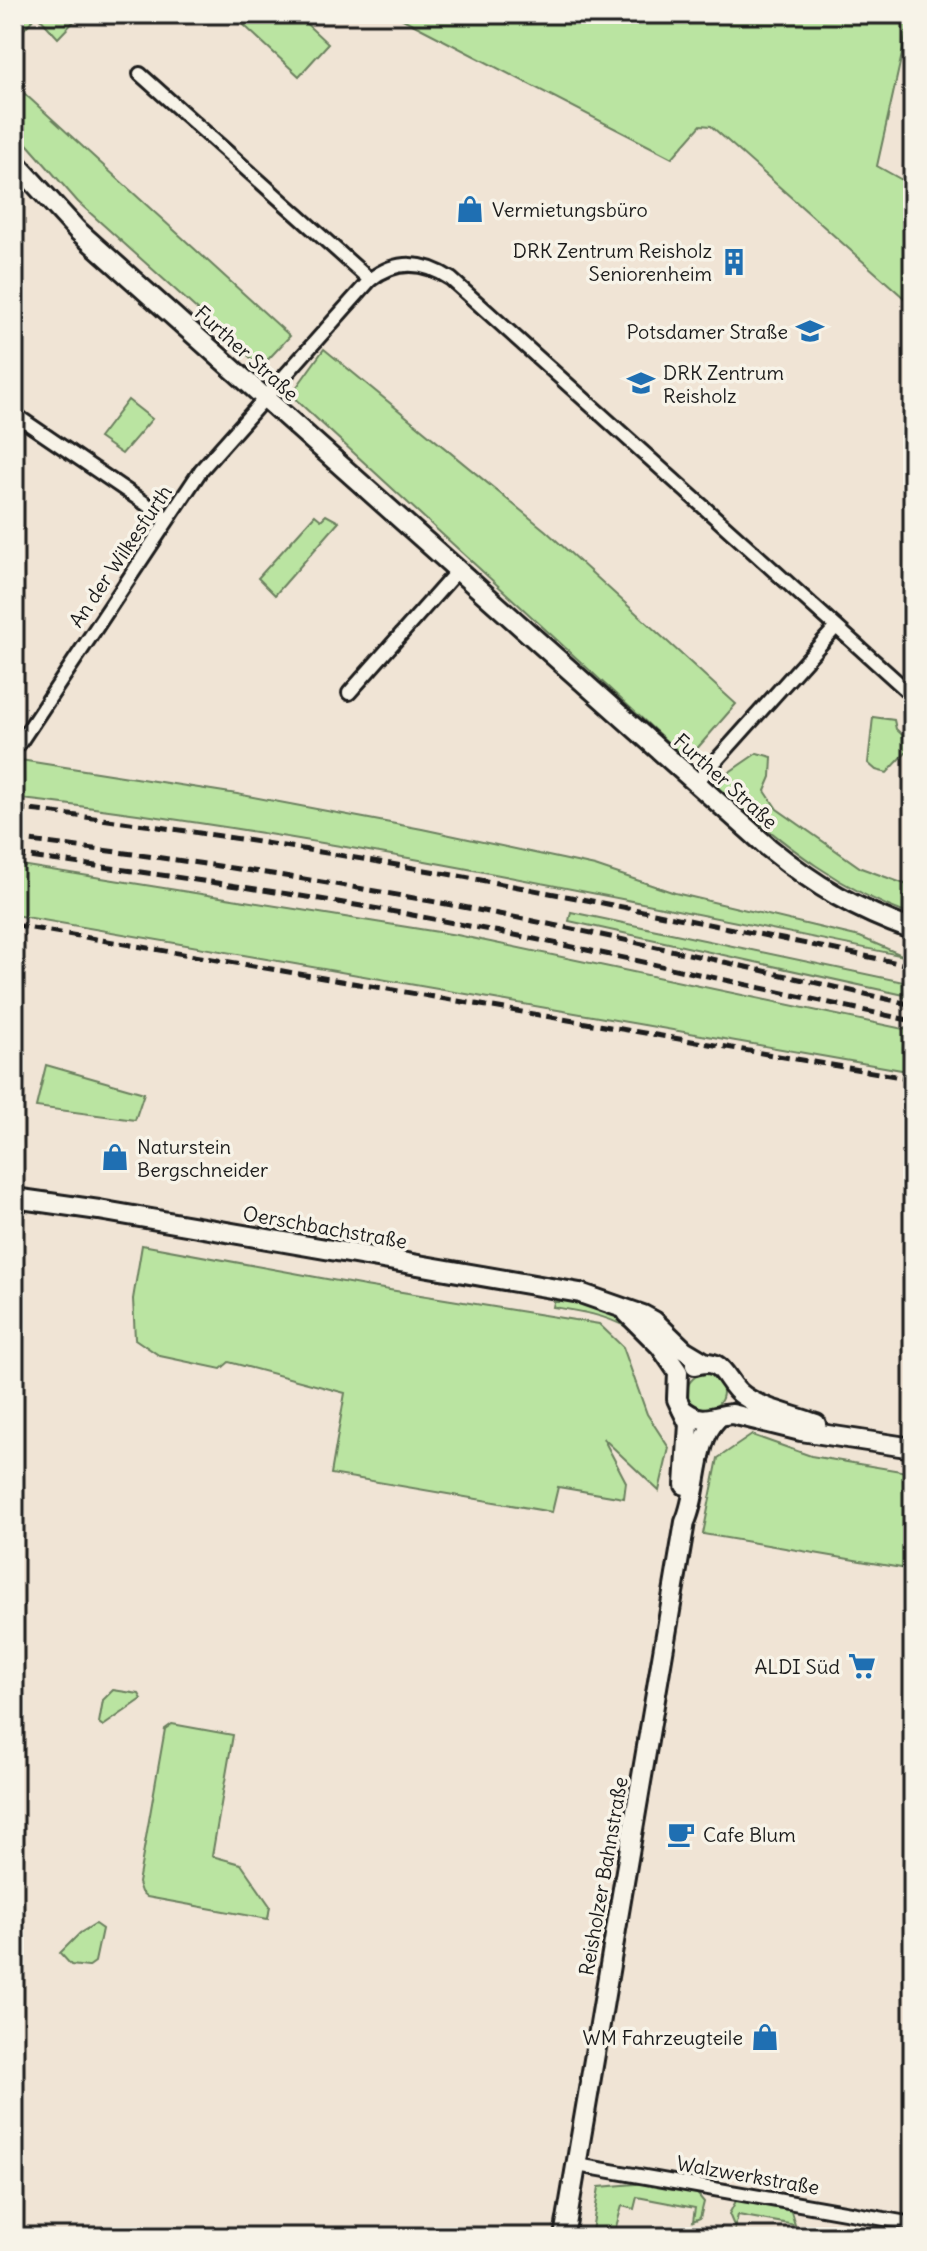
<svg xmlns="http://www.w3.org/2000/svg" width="927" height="2251" viewBox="0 0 927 2251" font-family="Delius,sans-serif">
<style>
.green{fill:#bae4a1;stroke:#6b805e;stroke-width:2}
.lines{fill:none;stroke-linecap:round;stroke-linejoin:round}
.street-casing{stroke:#1c1c1c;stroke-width:18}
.secondary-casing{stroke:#1c1c1c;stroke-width:24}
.street{stroke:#f7f3e8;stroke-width:12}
.secondary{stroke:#f7f3e8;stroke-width:18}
.rail{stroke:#1c1c1c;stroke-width:5;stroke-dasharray:12 6;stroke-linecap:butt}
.labels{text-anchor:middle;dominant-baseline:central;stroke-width:7;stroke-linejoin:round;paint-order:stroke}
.poi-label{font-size:20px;fill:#1c1c1c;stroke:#f7f3e8;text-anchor:start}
.street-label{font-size:20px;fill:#1c1c1c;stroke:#f7f3e8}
</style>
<rect width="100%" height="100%" fill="#f0e4d5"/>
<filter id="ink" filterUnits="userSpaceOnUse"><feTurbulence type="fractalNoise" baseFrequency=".0125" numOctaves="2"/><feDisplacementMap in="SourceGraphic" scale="16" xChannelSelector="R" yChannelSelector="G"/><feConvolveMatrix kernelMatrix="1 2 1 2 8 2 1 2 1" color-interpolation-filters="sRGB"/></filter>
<g filter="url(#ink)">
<g class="green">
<path d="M14 14H81L58 38 37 15 14 40Z"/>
<path d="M232 14H296L328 44 299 76Z"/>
<path d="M393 14H911L877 166 913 186V306L711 126 701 125 672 158Z"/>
<path d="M14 84 290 336 261 367 78 202 14 129Z"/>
<path d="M324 349 546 531 736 704 687 760 291 395Z"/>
<path d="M128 400 152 419 122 454 99 438Z"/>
<path d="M315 515 321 520 326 515 339 522 275 595 258 578Z"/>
<path d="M873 717 894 720 896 729 913 745 887 773 876 770 868 763Z"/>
<path d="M757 753 772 757 771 777 765 791 777 809 861 868 913 887V916C831 886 778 838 712 784Z"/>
<path d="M14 759 237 794 422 829 595 866 675 893 860 937 904 956C608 896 314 833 14 798Z"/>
<path d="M14 864 457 935 913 1031V1072L14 915Z"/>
<path d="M571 912 913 984V1000L903 997 904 995 569 921Z"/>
<path d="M46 1065 144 1093 135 1120 36 1107Z"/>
<path d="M142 1245 365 1286 599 1324 623 1347 647 1414 669 1448 659 1491 603 1438 626 1482 624 1498 558 1487 552 1512 331 1474 345 1393 229 1362 221 1369 160 1356 135 1339 133 1299Z"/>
<path d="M561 1298C586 1303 609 1311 630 1326L628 1328C605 1315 580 1311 553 1307L554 1302H559Z"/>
<circle cx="705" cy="1392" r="18"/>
<path d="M752 1435 811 1456 913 1473V1570L703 1534 718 1458Z"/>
<path d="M113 1690 139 1694 142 1699 103 1726 99 1723 103 1700Z"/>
<path d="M172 1724 233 1735 212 1856 241 1864 270 1906 268 1919 147 1897 141 1892 138 1883 165 1729Z"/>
<path d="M95 1924 102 1929 95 1962 88 1967 71 1965 60 1953 80 1933Z"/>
<path d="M648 2183 695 2191 704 2202 700 2218 693 2221 695 2208 637 2197 634 2209 622 2206 613 2237H591L599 2187Z"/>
<path d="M737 2199 790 2208 795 2225 738 2215 735 2228 729 2214Z"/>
</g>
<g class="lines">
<g class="street-casing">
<g id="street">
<path d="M140 74 370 280"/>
<path d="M14 414 168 519"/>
<path d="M349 693 458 570"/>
<path d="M14 743 19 744 201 470 370 280C396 259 424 261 451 279L913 696"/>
<path d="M696 783 836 627"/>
<path d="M577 2165 913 2224"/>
</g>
</g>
<g class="secondary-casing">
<g id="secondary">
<path d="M14 161 77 230 769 848C817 887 855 909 913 930"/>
<path d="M14 1198 99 1210 580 1293 643 1315 654 1321 684 1350 704 1362"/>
<path d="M627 1313 660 1346 678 1372 677 1399 689 1424 685 1485"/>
<path d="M695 1365C726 1355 724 1383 744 1396 764 1410 793 1415 816 1424"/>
<path d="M682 1409C704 1426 709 1416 732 1414L801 1431 913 1448"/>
<path d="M564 2237 685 1522C699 1492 694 1442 717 1419"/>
</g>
</g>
<use href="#street" class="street"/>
<use href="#secondary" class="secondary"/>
<g class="rail">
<path d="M14 808C317 844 615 904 913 966"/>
<path d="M14 839C138 854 263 871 386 893 563 924 738 965 913 1005"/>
<path d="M14 855C136 871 258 888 379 909 558 941 735 983 913 1021"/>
<path d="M14 925 913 1079"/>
</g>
</g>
</g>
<defs>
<g id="shop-bare" transform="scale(2.16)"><path d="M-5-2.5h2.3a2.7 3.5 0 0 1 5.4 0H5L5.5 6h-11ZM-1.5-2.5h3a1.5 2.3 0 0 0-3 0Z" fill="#1f6fb2" stroke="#f7f3e8" stroke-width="2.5" paint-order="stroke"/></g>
<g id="building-bare" transform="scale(2.16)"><path d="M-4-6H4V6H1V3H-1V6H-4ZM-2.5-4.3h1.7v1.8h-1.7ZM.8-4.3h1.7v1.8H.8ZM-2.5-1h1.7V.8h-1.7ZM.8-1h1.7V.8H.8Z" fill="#1f6fb2" stroke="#f7f3e8" stroke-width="2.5" paint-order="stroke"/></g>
<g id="school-bare" transform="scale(2.16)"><path d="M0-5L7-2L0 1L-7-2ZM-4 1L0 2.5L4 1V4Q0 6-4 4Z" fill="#1f6fb2" stroke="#f7f3e8" stroke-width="2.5" paint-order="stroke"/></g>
<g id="supermarket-bare" transform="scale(2.16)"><path d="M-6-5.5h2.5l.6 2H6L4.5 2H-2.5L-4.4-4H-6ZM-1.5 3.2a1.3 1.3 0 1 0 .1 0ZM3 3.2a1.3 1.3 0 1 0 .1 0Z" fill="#1f6fb2" stroke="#f7f3e8" stroke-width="2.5" paint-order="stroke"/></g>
<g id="cafe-bare" transform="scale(2.16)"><path d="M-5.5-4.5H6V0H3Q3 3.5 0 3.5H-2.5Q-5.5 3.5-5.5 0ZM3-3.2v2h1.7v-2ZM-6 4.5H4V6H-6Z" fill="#1f6fb2" stroke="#f7f3e8" stroke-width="2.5" paint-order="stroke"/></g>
</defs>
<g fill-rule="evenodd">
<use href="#shop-bare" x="470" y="209"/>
<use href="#building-bare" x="734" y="262"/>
<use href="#school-bare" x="810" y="331"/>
<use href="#school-bare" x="641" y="383"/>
<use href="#shop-bare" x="115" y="1157"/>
<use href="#supermarket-bare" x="862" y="1666"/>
<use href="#cafe-bare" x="681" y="1834"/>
<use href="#shop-bare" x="765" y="2037"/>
</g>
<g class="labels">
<g class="poi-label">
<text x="492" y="209">Vermietungsbüro</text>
<text x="712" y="250" text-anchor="end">DRK Zentrum Reisholz<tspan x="712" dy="23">Seniorenheim</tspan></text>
<text x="788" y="331" text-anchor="end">Potsdamer Straße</text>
<text x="663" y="372">DRK Zentrum<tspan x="663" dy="23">Reisholz</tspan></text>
<text x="137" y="1146">Naturstein<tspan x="137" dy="23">Bergschneider</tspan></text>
<text x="840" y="1666" text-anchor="end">ALDI Süd</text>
<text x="703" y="1834">Cafe Blum</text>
<text x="743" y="2037" text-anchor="end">WM Fahrzeugteile</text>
</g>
<g class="street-label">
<text transform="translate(247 353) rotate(42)">Further Straße</text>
<text transform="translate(120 556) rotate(-56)">An der Wilkesfurth</text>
<text transform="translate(726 781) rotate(42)">Further Straße</text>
<text transform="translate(325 1227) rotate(10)">Oerschbachstraße</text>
<text transform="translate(603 1876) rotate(-80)">Reisholzer Bahnstraße</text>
<text transform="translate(748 2175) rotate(10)">Walzwerkstraße</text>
</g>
</g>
<rect width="927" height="2251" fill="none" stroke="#f7f3e8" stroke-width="48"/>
<rect x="24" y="24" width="879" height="2203" fill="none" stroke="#1c1c1c" stroke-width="3" filter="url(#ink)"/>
</svg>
